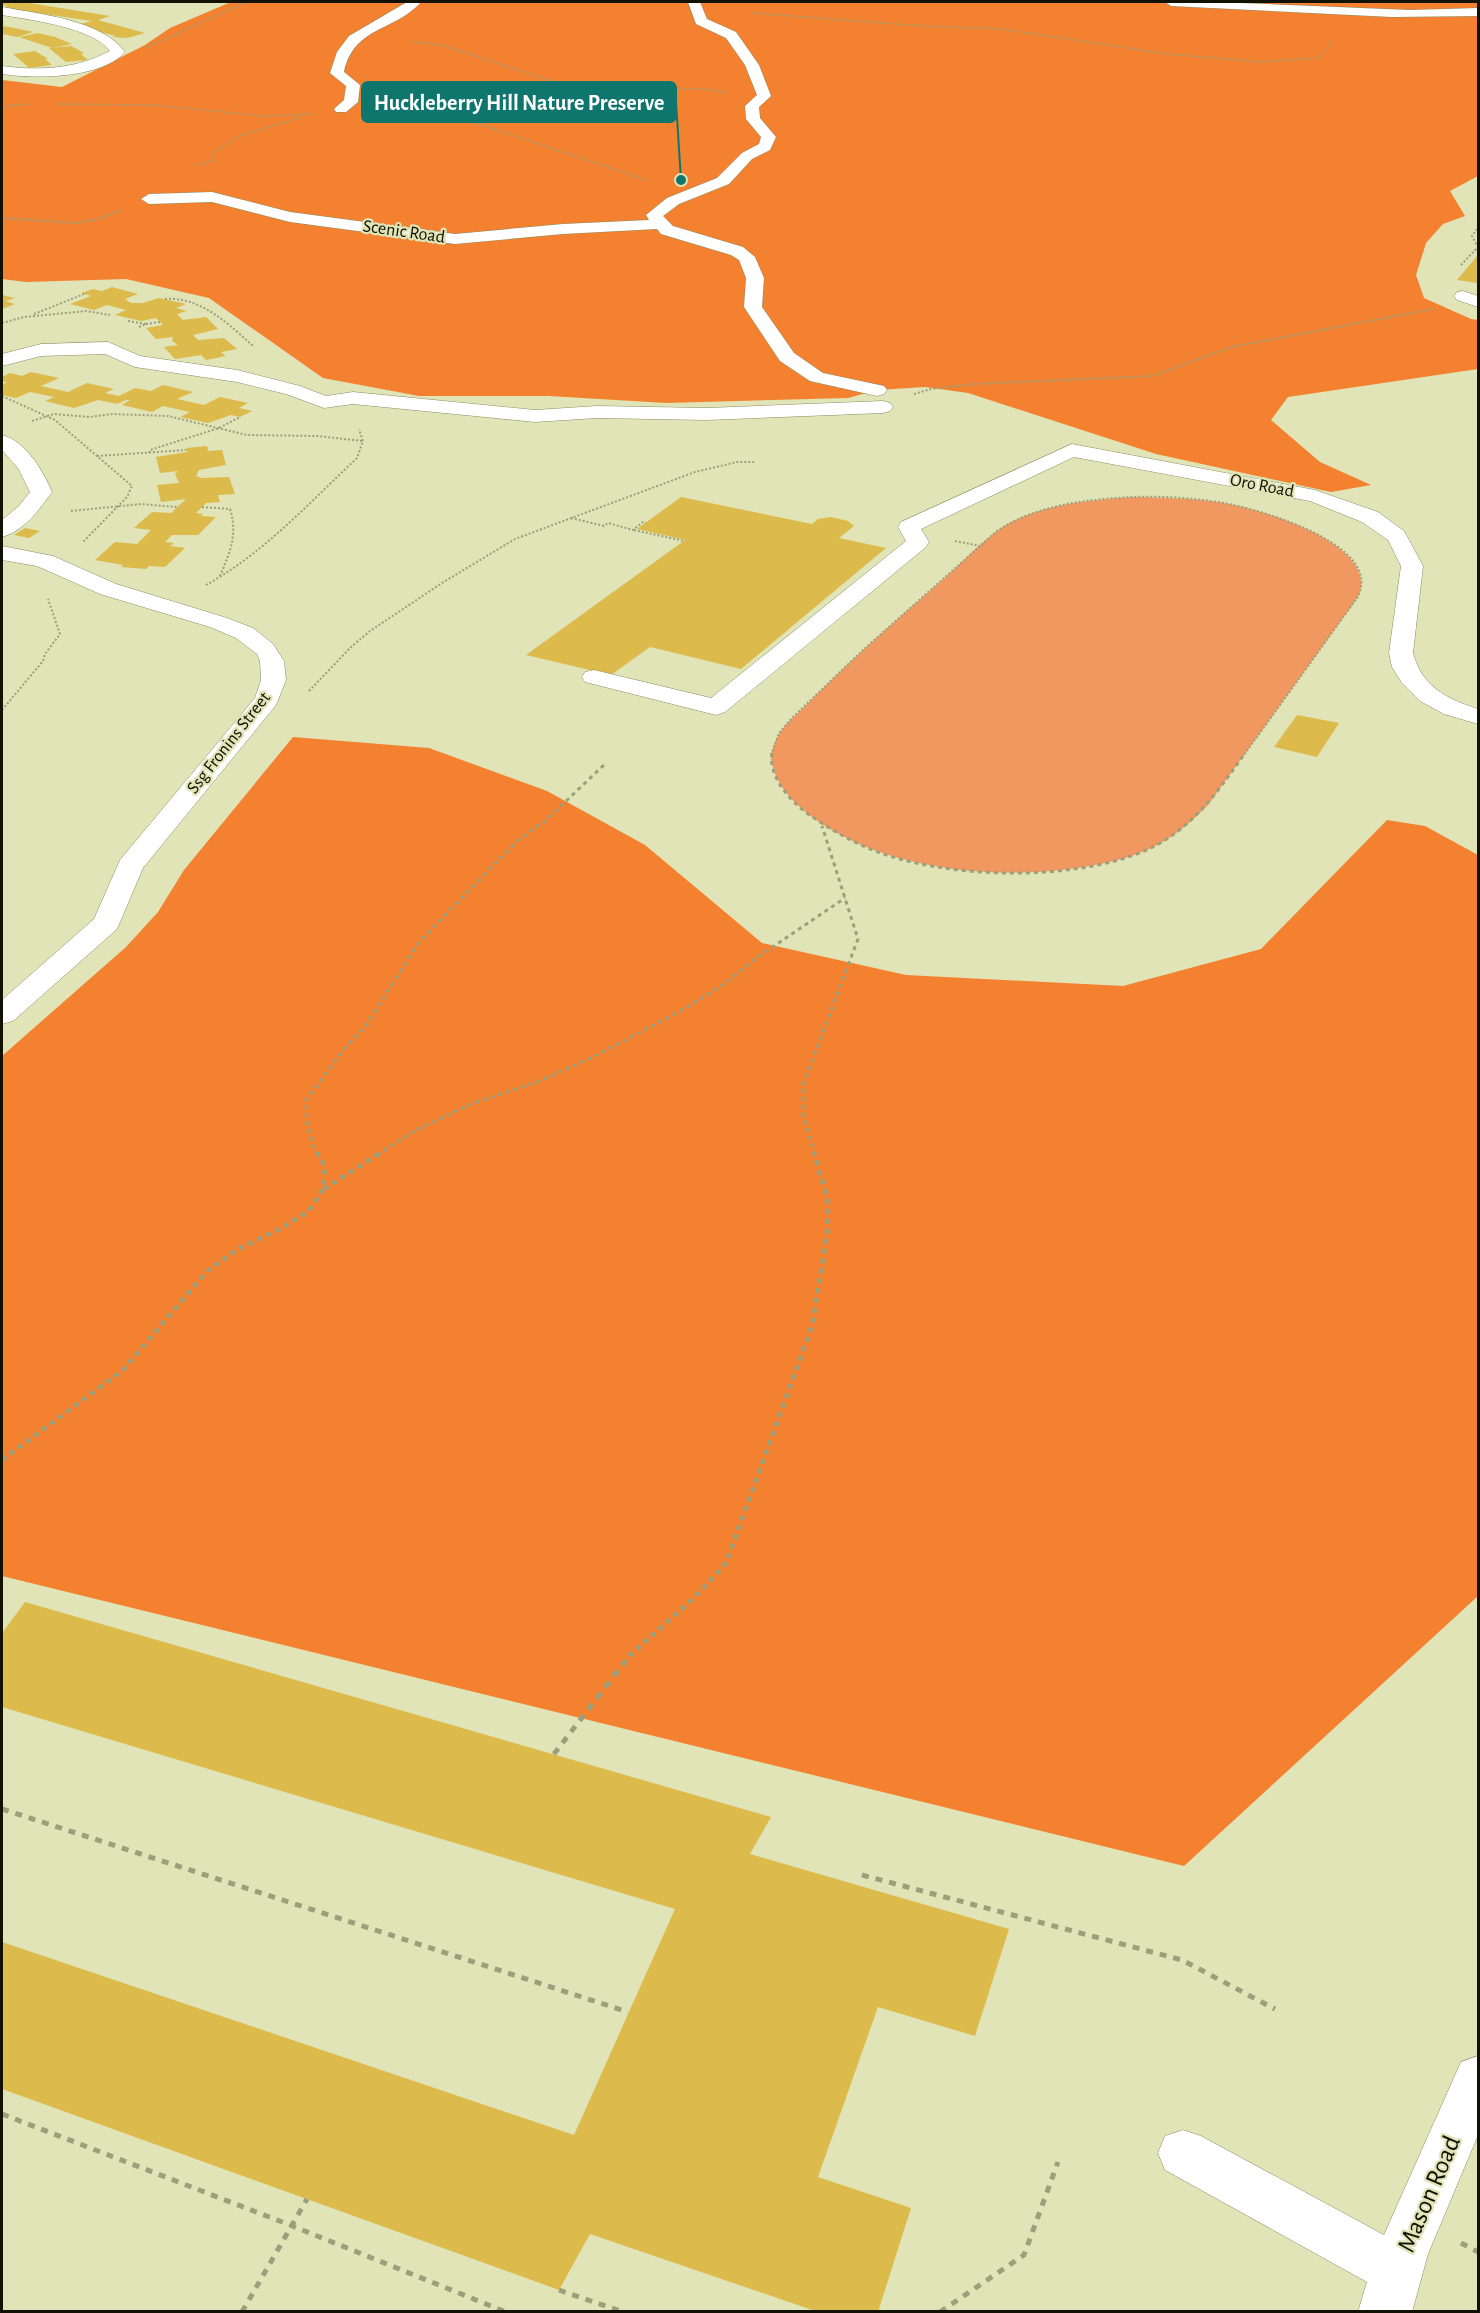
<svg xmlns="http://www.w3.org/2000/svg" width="1480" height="2313" viewBox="0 0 1480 2313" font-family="'Alegreya Sans',sans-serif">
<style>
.green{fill:#f19861}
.forest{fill:#f3812f}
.building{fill:#dcba4c}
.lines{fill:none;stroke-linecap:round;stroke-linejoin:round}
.minor-casing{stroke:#8a8d63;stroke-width:1}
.path-far4{stroke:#9c9f7c;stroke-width:1.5;stroke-dasharray:2 2;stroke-linecap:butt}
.path-far3{stroke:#9c9f7c;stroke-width:2;stroke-dasharray:2 2;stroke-linecap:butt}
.path-far2{stroke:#9c9f7c;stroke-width:3;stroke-dasharray:4 4;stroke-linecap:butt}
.path-far1{stroke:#9c9f7c;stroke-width:4.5;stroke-dasharray:5 5;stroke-linecap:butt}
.path{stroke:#9c9f7c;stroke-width:5;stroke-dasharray:7 7;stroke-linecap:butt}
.minor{fill:#fff;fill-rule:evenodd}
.labels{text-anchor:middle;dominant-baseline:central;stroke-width:4.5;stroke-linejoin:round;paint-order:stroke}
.far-street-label{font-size:18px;fill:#111203;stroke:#e0e4b7}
.near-street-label{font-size:26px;fill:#111203;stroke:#e0e4b7}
.leader{fill:none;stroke:#0f766e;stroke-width:2}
.callout-dot{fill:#0f766e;stroke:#e0e4b7;stroke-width:2}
.callout{fill:#0f766e;stroke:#0f766e;stroke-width:2}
.callout-label{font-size:22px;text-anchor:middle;font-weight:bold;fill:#fff}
</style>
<rect width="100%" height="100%" fill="#e0e4b7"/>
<path class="green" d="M1134 497C1167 498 1202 498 1234 505 1268 512 1374 544 1360 592 1359 596 1355 601 1353 604L1208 805C1180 834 1155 851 1114 861 1018 884 882 876 803 810 788 797 773 779 771 758 771 751 777 736 781 731 791 718 804 708 815 696 857 654 902 615 948 575 968 557 990 532 1015 520 1053 503 1093 500 1134 497Z"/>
<g class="forest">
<path d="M231 2H1478V176L1450 191 1465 216 1443 224 1426 243 1416 275 1424 298 1471 319 1478 320V369L1288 397 1271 420 1320 462 1371 485 1331 492 1156 454 968 393 925 387 877 390 848 398 666 403 549 396H419L323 378 209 298 126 279 26 282 2 279V80L62 87 145 45 170 28Z"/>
<path d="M293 737 429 748 547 791 645 845 762 943 906 975 1123 986 1261 949 1387 820 1425 826 1478 855V1596L1184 1866 2 1576V1056L126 947 158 912 184 870Z"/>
</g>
<g class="building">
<path d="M2 2H23L110 16 98 20 145 33 127 38 112 37 116 36 87 29 80 24 92 21 3 8 8 6 2 5Z"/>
<path d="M2 26 10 27 33 32 17 37 2 34Z"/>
<path d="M38 33 55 37 72 44 52 48 19 37Z"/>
<path d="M71 46 84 53 81 54 88 60 66 62 49 48Z"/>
<path d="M35 51 48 59H45L52 65 29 68 13 54Z"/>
<path d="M1478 255V283L1457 280Z"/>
<path d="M112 287 138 294 125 299 131 303H143L159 298 186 304 176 308 187 311 177 314 183 320 206 317 218 329 193 335 198 340 224 338 237 349 221 352 226 356 206 360 201 355 175 359 164 347 178 345 172 341 173 337 156 339 146 328 163 325 156 318 141 321 115 315 126 310 107 305 94 310 70 304 91 296 81 293 93 289 102 291Z"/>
<path d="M2 295 15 298 5 301 15 304 2 309Z"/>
<path d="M31 372 59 378 41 386 68 392 87 383 114 389 105 393 119 396 135 388 151 391 163 385 193 392 177 399 204 405 220 397 248 403 239 408 252 411 240 417 231 415 208 423 180 417 190 412 163 406 152 412 122 405 130 400H126L117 404 98 400 74 408 45 401 54 397 30 392 16 398 2 395V385L7 382 2 381V377L10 373 22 376Z"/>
<path d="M207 446 208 451 222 450 226 465 199 470 196 476 201 478 229 477 235 494 218 495 220 502 206 503 196 513 203 514 201 516 216 517 198 535H172L165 542 174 543 170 546 185 548 165 567 149 566 146 569 121 567 123 565 95 560 115 542 137 544 151 530 134 528 152 512 171 513 186 499 161 502 157 485 179 483 175 474 178 471 160 473 156 457 187 452 186 448Z"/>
<path d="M681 497 812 524 818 519 831 517 848 521 854 526 839 538 886 548 741 669 650 647 611 675 526 655 685 540 637 529Z"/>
<path d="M25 528 40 531 29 538 14 535Z"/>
<path d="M1297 715 1339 723 1317 757 1274 747Z"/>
<path d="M25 1602 771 1817 750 1854 1009 1929 975 2036 878 2007 818 2177 911 2208 878 2312H818L590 2234 559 2290 2 2089V1942L574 2135 675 1909 2 1707V1633Z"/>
</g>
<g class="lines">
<g class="minor-casing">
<g id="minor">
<path d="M407 2H421C394 32 354 26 344 72L360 85 358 102 346 112H336L334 109 344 100 346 86 330 73 337 52 349 36Z"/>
<path d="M688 2H700L707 19 736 32 759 65 771 96 759 107 760 118 776 137 770 150 752 159 729 184 679 204 663 216 673 226 743 247 755 257 764 278 762 307 794 353 823 373 884 386 887 390 884 394 877 396 810 381 780 361 744 307 746 278 739 260 731 255 661 234 657 229 563 234 455 244 290 222 212 202 149 204 141 199 149 194 212 192 290 212 455 234 563 224 649 220 646 215 667 198 717 178 742 153 759 144 761 137 746 119 745 106 757 95 745 65 726 38 696 24Z"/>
<path d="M1165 2H1214L1410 10 1478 8V16L1392 17 1171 6Z"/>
<path d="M2 7C39 14 102 20 125 52 101 79 34 79 2 74V66C40 71 76 69 110 51 92 27 30 20 2 15Z"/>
<path d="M1463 291 1478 296V307L1457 300 1454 296 1457 292Z"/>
<path d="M108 342 140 356 237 370 300 386 326 396 353 392 535 410 597 406 707 408 883 401 890 403 893 407 890 411 883 413 707 420 597 418 535 422 353 404 324 408 286 394 237 382 135 367 105 354 41 356 2 366V354L41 344Z"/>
<path d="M2 435C26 441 43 471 52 492 39 510 24 531 2 537V520L19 506 30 492 18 468 2 450Z"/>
<path d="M1072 444 1315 490 1378 512 1404 531 1423 566 1413 653C1422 687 1447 699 1478 709V724L1444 714 1420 701 1402 683 1392 667 1389 653 1401 566 1388 540 1362 522 1310 501 1074 457 921 529 929 542 926 547 725 712 716 715 585 682 582 677 585 672 594 670 711 698 906 541 898 527 901 522Z"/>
<path d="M2 546 53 556 116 584 227 618 253 628 273 644 284 661 286 680 276 705 143 868 117 929 13 1021 2 1024V1000L94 919 120 860 255 698 261 680 260 661 257 654 236 638 210 627 100 594 37 566 2 560Z"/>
<path d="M1478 2056V2135L1428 2254 1412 2312H1358L1367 2282 1165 2170 1158 2153 1165 2136 1183 2130 1201 2136 1384 2235 1461 2062Z"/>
</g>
</g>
<g class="path-far4">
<path d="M752 13 922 26 1001 29 1168 54 1260 62 1319 58 1331 41 1329 40"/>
<path d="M411 42 442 45 571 87 703 89 727 92"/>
<path d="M146 48 246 2"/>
<path d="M57 104 152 105 264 116 313 114"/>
<path d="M11 105 32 104"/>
<path d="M2 109 12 105"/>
<path d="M380 111 452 115 649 181"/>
<path d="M197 165 214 160 213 153 239 136 302 117"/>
</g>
<g class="path-far3">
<path d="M2 218 76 223 94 220 122 210"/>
<path d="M1461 265 1478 247 1472 236 1478 228"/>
<path d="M165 299C200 296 230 325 254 347"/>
<path d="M34 314 84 294"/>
<path d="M25 317 86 311 110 315"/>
<path d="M128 321 146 324 139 327"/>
<path d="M2 323 24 317"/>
<path d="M146 324 160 322"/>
<path d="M914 394 931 389 973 384 1153 376 1231 347 1433 309"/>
<path d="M2 396 55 420 132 486 127 497 83 542"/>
<path d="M32 421 54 414 90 417 112 414 168 416 247 435 317 436 363 441"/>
<path d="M149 453 150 450 219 428 240 417"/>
<path d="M97 456 186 450"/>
<path d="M202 507 230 509C238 535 230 552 220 576"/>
<path d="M71 511 141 504 177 507"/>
<path d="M571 518 604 526 608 523 633 530 643 522 646 523"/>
<path d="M634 530 684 541"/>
<path d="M955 541 980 546"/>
<path d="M206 585C264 553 309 503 357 458L363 441 359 429"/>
<path d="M309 691 351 647 370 631 442 583 515 539 695 472 737 462H754"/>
<path d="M2 710 43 661 45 654 60 634 48 599"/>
<path d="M771 755 779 733 793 717 863 650 997 531C1036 505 1087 499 1133 497 1163 496 1195 498 1224 503 1258 509 1387 545 1357 598L1244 755"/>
</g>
<g class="path-far2">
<path d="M772 753C768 778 792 803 811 816 830 829 849 840 870 849 944 879 1068 882 1142 852 1190 832 1217 793 1245 753"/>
<path d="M318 1155 313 1146 307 1122 306 1100 344 1049 365 1027 419 942 518 840 545 821 604 765"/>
<path d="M377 1155 414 1131 471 1104 537 1082 595 1056 686 1008 727 982 755 959 845 898"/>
<path d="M815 1155 803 1115V1085L858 939 822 826"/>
</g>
<g class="path-far1">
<path d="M324 1189 380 1153"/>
<path d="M2 1460 123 1370 207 1271 238 1249 278 1230 309 1211 323 1189 325 1166 317 1153"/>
<path d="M623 1664 631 1654 693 1599 726 1563 812 1326 827 1235V1196L814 1153"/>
</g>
<g class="path">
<path d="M554 1754 624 1663"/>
<path d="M2 1809 628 2012"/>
<path d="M862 1875 1182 1960 1275 2009"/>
<path d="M2 2114 290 2225 506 2312"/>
<path d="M1461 2243 1478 2252"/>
<path d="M559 2290 623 2312"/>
<path d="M242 2312 307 2199"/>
<path d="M940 2312 1024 2255 1058 2162"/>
</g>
<use href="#minor" class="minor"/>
</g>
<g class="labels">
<g class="far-street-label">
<text transform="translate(404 232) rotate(8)">Scenic Road</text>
<text transform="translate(1262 486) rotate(11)">Oro Road</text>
<text transform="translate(229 743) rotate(-52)">Ssg Fronins Street</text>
</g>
<g class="near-street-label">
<text transform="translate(1429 2194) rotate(-67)">Mason Road</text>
</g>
</g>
<path class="leader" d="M681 180L676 102"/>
<circle class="callout-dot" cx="681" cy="180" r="6"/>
<rect class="callout" x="362" y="82" width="314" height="40" rx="6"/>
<g class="callout-label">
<text x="519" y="110">Huckleberry Hill Nature Preserve</text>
</g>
<rect width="1480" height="2313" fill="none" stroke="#111203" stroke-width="6"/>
</svg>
